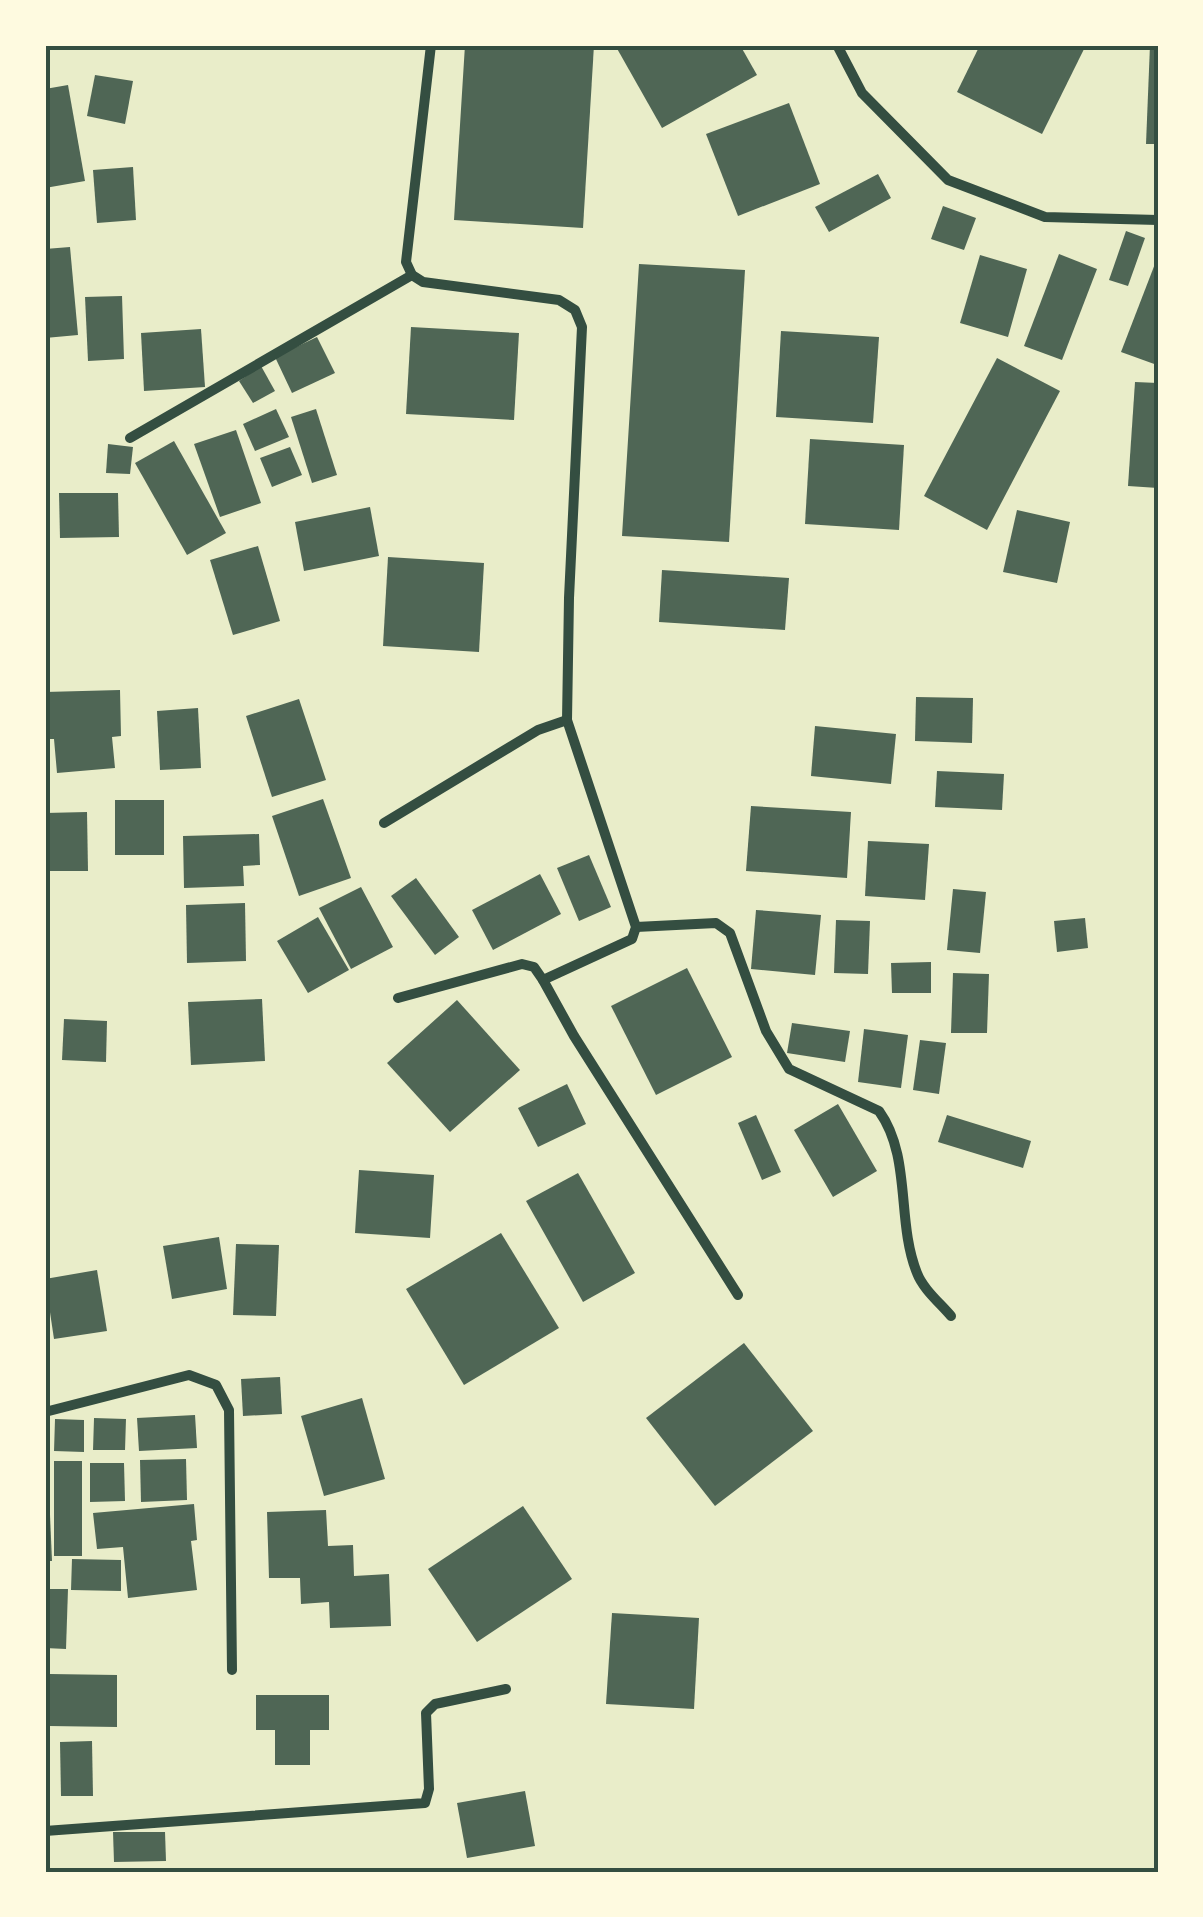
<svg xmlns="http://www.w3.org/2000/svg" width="1203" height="1917" viewBox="0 0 1203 1917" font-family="'Golos Text',sans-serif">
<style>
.building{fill:#4f6655}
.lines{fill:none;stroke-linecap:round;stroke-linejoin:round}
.minor{stroke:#344e41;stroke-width:10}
.neatline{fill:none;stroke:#344e41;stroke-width:4}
</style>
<rect width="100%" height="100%" fill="#e9edc9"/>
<g class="building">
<path d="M465 45H594L583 228 454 220Z"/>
<path d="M615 45H740L757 75 662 128Z"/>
<path d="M980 45H1086L1042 134 957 92Z"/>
<path d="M1150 45H1158V144H1146Z"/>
<path d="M95 75 133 81 125 124 87 116Z"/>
<path d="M68 85 85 181 45 188V89Z"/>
<path d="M789 103 820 184 738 216 706 134Z"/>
<path d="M133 167 136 220 97 223 93 170Z"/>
<path d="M878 174 891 198 829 232 815 207Z"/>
<path d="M943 206 976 218 964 250 931 239Z"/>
<path d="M1126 231 1145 238 1128 286 1109 280Z"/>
<path d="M70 247 78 335 45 338V249Z"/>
<path d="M1059 254 1097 269 1062 360 1024 346Z"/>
<path d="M980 255 1027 269 1008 337 960 323Z"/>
<path d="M1158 256V362L1157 365 1121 352Z"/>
<path d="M639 264 745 270 729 542 622 536Z"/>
<path d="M122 296 124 359 88 361 85 297Z"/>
<path d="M411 327 519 333 514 420 406 414Z"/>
<path d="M201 329 205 387 144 391 141 333Z"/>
<path d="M781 331 879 337 873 423 776 417Z"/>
<path d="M317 337 335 373 292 393 275 357Z"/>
<path d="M997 358 1060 391 987 530 924 496Z"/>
<path d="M261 366 275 391 253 403 239 381Z"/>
<path d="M1135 382 1158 383V488L1128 486Z"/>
<path d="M276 409 289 437 255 451 243 424Z"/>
<path d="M316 409 337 475 312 483 291 417Z"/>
<path d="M236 430 261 503 220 517 194 444Z"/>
<path d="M810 439 904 445 899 530 805 524Z"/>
<path d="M174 441 226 533 187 555 135 463Z"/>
<path d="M108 444 133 447 130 474 106 473Z"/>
<path d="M290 447 302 475 272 487 260 458Z"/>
<path d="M59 493H118L119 537 60 538Z"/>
<path d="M370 507 379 556 304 571 295 522Z"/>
<path d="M1017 510 1070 522 1057 583 1003 572Z"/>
<path d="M258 546 280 621 233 635 210 560Z"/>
<path d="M388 557 484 563 479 652 383 646Z"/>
<path d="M662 570 789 578 785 630 659 622Z"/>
<path d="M120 690 121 736 112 737 115 768 57 773 54 739H45V692Z"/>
<path d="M916 697 973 698 972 743 915 741Z"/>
<path d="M299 699 326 780 272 797 246 716Z"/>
<path d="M198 708 201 768 160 770 157 711Z"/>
<path d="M815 726 896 734 891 784 811 776Z"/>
<path d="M937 771 1004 774 1002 810 935 807Z"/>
<path d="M323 799 351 878 299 896 272 816Z"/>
<rect x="115" y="800" width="49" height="55"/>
<path d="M751 806 851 812 847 878 746 871Z"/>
<path d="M87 812 88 871H45V813Z"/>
<path d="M259 834 260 865 243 866 244 886 184 888 183 836Z"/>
<path d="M868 841 929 844 925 900 865 896Z"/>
<path d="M589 855 611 907 579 921 557 868Z"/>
<path d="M540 874 561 914 493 950 472 910Z"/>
<path d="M416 878 459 937 435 955 391 896Z"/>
<path d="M361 887 393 947 351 969 319 908Z"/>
<path d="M953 889 986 892 980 953 947 950Z"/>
<path d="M245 903 246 961 187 963 186 905Z"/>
<path d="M756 910 821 915 815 975 751 969Z"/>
<path d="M318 917 349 970 308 993 277 941Z"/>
<path d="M1085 918 1088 948 1057 952 1054 921Z"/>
<path d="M836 920 870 921 868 974 834 973Z"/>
<path d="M931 962V993H892L891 963Z"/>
<path d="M687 968 732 1057 656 1095 611 1006Z"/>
<path d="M953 973 989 974 987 1033H951Z"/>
<path d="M262 999 265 1061 191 1065 188 1002Z"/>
<path d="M457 1000 520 1070 450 1132 387 1063Z"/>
<path d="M64 1019 107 1021 106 1062 62 1060Z"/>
<path d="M792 1023 850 1031 845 1062 787 1053Z"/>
<path d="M864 1029 908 1035 901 1088 858 1082Z"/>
<path d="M920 1040 946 1043 939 1094 913 1090Z"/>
<path d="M567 1084 586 1124 538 1147 518 1108Z"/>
<path d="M838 1104 877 1171 833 1197 794 1130Z"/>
<path d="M756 1115 781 1172 762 1180 738 1123Z"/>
<path d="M947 1115 1031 1141 1023 1168 938 1142Z"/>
<path d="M359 1170 434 1175 430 1238 355 1233Z"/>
<path d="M578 1173 635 1273 583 1302 526 1201Z"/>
<path d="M501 1233 559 1328 464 1385 406 1289Z"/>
<path d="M219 1237 227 1289 172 1299 163 1246Z"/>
<path d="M236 1244 279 1245 276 1316 233 1315Z"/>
<path d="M97 1270 107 1331 54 1339 45 1279Z"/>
<path d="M744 1343 813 1431 715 1506 646 1418Z"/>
<path d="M280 1377 282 1414 243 1416 241 1379Z"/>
<path d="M362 1398 385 1479 324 1496 301 1416Z"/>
<path d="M195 1415 197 1448 139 1451 137 1418Z"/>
<path d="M94 1418 126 1419 125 1450H93Z"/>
<path d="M55 1419 84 1420V1452L54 1451Z"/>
<path d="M186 1459 187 1500 141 1502 140 1460Z"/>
<rect x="54" y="1461" width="28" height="95"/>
<path d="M90 1463H124L125 1501 90 1502Z"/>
<path d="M48 1469 52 1561H45V1470Z"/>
<path d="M194 1504 197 1540 191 1541 197 1590 128 1598 123 1547 97 1549 93 1513Z"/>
<path d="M523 1506 572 1579 477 1642 428 1569Z"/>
<path d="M326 1510 328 1546 353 1545 354 1576 389 1574 391 1626 330 1628 329 1602 301 1604 300 1578H269L267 1512Z"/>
<path d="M72 1559 121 1560V1591L71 1590Z"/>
<path d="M45 1589H68L66 1649 45 1648Z"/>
<path d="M612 1613 699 1618 694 1709 606 1704Z"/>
<path d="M50 1674 117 1675V1727L49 1726Z"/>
<path d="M256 1695H329V1730H310V1765H275V1730H256Z"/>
<path d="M92 1741 93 1796H61L60 1742Z"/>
<path d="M525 1791 535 1846 467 1858 457 1803Z"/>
<path d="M113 1832H165L166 1861 114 1862Z"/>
</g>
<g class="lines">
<g class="minor">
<path d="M431 45 406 262 412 275 423 282 559 300 575 310 582 327 569 598 567 720 636 927 632 939 543 980 574 1036 738 1295"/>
<path d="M837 45 862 93 948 180 1045 217 1158 220"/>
<path d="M130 438 412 275"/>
<path d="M384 823 538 730 567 720"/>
<path d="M636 927 716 923 730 933 766 1031 789 1069 879 1111C912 1157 896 1221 917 1273 923 1289 940 1303 951 1316"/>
<path d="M398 998 522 964 534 967 543 980"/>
<path d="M45 1412 189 1375 216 1385 229 1410 232 1670"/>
<path d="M45 1831 425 1803 429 1789 426 1713 435 1704 506 1689"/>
</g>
</g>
<rect width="1203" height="1917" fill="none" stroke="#fefae0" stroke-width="95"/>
<rect x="48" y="48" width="1108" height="1822" class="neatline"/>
</svg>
